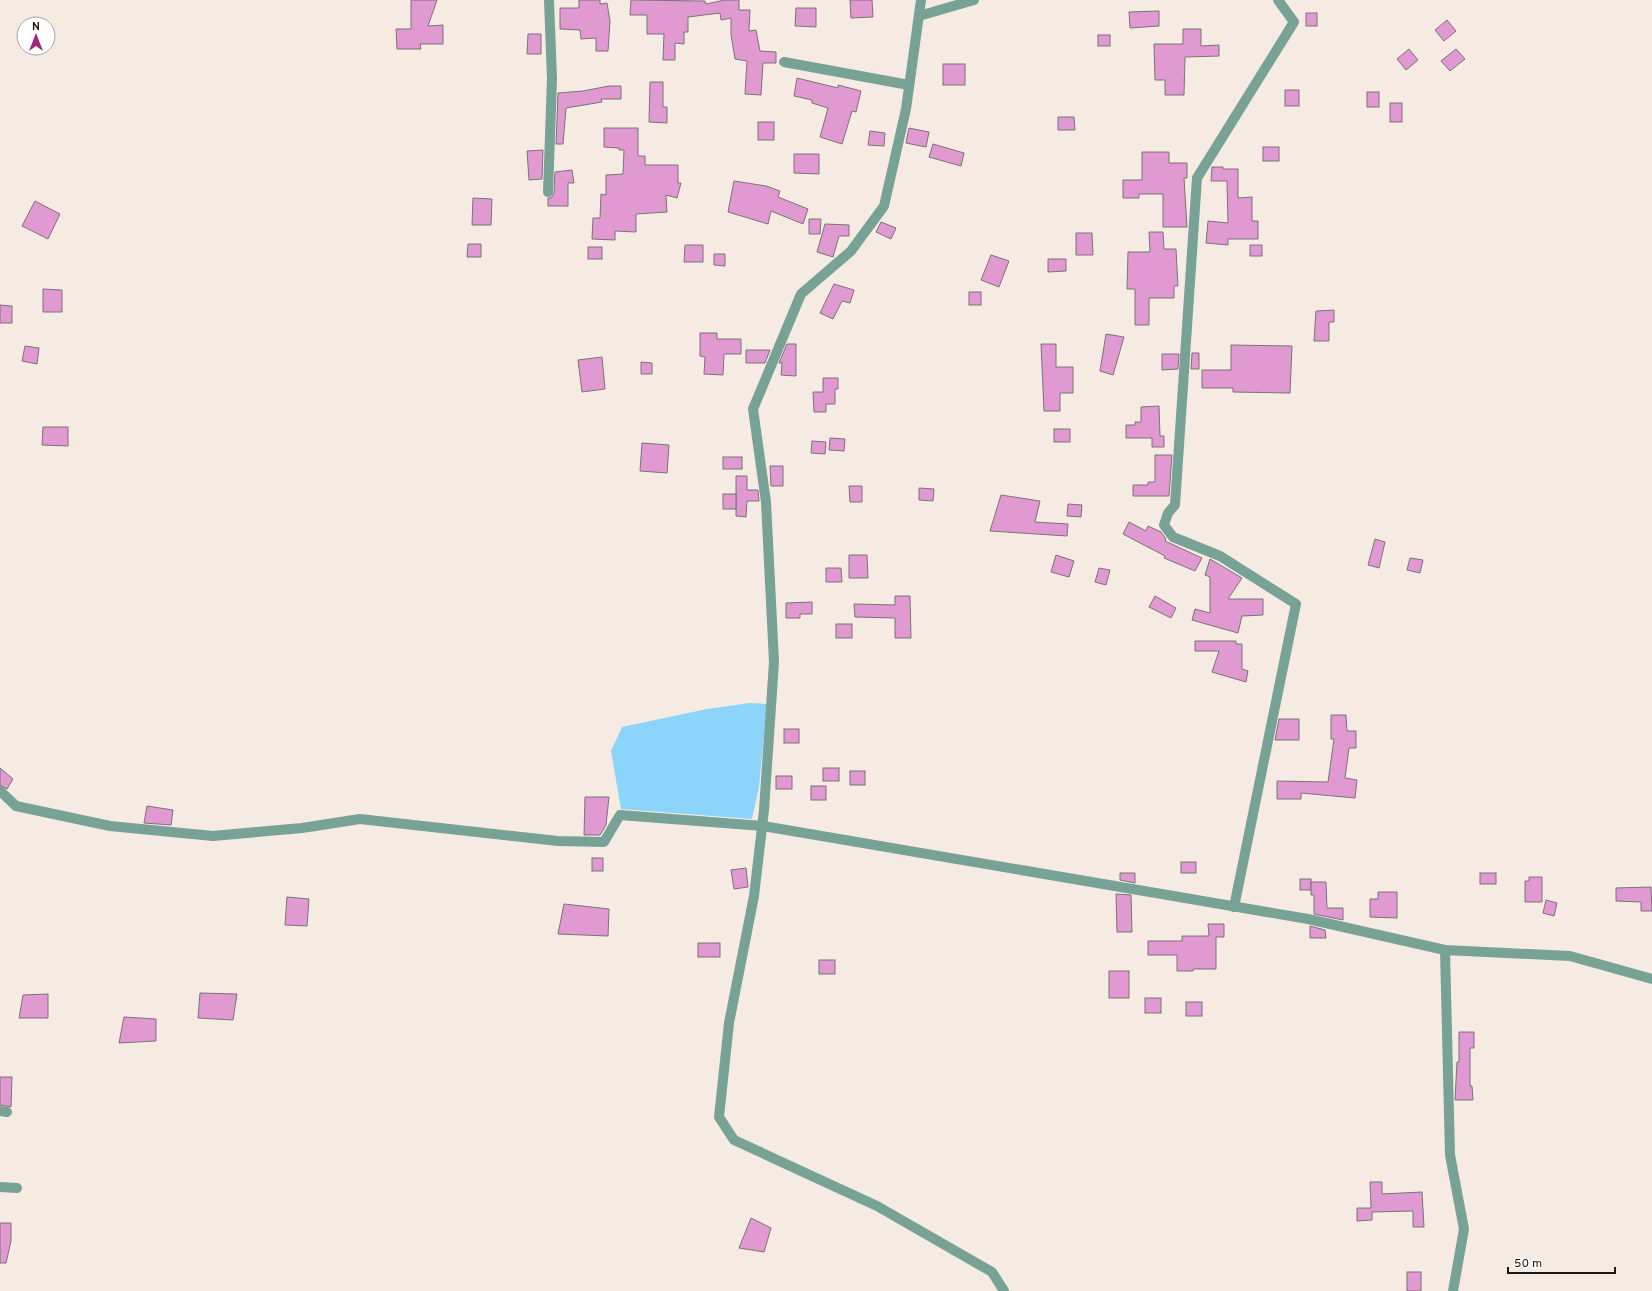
<svg xmlns="http://www.w3.org/2000/svg" width="1652" height="1291" viewBox="0 0 1652 1291" font-family="Overpass,sans-serif">
<style>
.water{fill:#8cd4f9}
.building{fill:#e199d1;stroke:#7b7278}
.lines{fill:none;stroke-linecap:round;stroke-linejoin:round}
.minor{stroke:#78a295;stroke-width:10}
</style>
<rect width="100%" height="100%" fill="#f5ebe3"/>
<path class="water" d="M750 703 767 704 759 787 752 819 621 809 611 751 622 727 707 709Z"/>
<g class="building">
<path d="M411 0H437L428 26 443 25V44H420L421 49H397L396 29H411Z"/>
<path d="M579 0H600V4L607 3 610 21 608 51H596V38L581 39 580 30 560 29V8H579Z"/>
<path d="M631 0 705 1 706 4 725 0H739V10H750L749 31 756 30 760 51 776 52V63H763L761 95 745 94 747 61 735 59 731 35V18L721 20 720 13 688 17V32H684V44L675 43V60H663L664 34H647V15H630Z"/>
<path d="M850 0H872L873 17 851 18Z"/>
<path d="M796 8H816V27L795 26Z"/>
<path d="M1159 11V26L1130 28 1129 12Z"/>
<rect x="1306" y="13" width="11" height="13"/>
<path d="M1447 20 1456 31 1444 41 1435 30Z"/>
<path d="M1183 29H1201V46L1219 45V56L1185 57 1184 95H1165V80H1155L1154 44H1183Z"/>
<path d="M528 34H541V54H527Z"/>
<rect x="1098" y="35" width="12" height="11"/>
<path d="M1409 49 1418 60 1406 70 1397 59Z"/>
<path d="M1456 49 1465 59 1450 71 1441 61Z"/>
<rect x="943" y="64" width="22" height="21"/>
<path d="M797 78 838 88V85L861 91 856 112 852 111 842 144 820 137 828 108 812 103V100L794 96Z"/>
<path d="M650 82H663V107H667V123L649 122Z"/>
<path d="M609 86H621V99H601L602 102 566 108 563 144H556L558 93 583 91Z"/>
<rect x="1285" y="90" width="14" height="16"/>
<rect x="1367" y="92" width="12" height="15"/>
<rect x="1390" y="103" width="12" height="19"/>
<path d="M1058 117H1074L1075 130H1058Z"/>
<rect x="758" y="122" width="16" height="18"/>
<path d="M604 128H638V156H645V165H678V183H681L677 198 666 195 667 212 636 214V232L615 231V240L592 239 593 218H600L601 194 606 195V175L623 174 624 150H619V148L604 147Z"/>
<path d="M909 128 929 132 926 147 906 143Z"/>
<path d="M870 131 885 133 884 146 868 145Z"/>
<path d="M933 144 964 153 961 166 929 157Z"/>
<rect x="1263" y="147" width="16" height="14"/>
<path d="M543 150 542 179 529 180 527 151Z"/>
<path d="M1142 152H1169V163H1187V178H1184L1187 227H1163V194H1139V198H1123V180H1142Z"/>
<path d="M794 154H819V174L794 173Z"/>
<path d="M1212 167H1223V169H1238V198L1252 197V221H1258V239H1228V245L1206 243 1208 221 1228 223 1227 181H1211Z"/>
<path d="M572 170 574 183H568V206H548V198H551L554 193 555 172Z"/>
<path d="M734 181 766 186 780 191 778 197 808 209 803 224 771 211 768 224 728 212Z"/>
<path d="M473 198 492 199 491 225H472Z"/>
<path d="M35 201 60 214 48 239 22 226Z"/>
<path d="M809 219H821L820 234H809Z"/>
<path d="M881 222 896 228 891 239 876 232Z"/>
<path d="M825 224 849 225V236H839L833 257 817 252Z"/>
<path d="M1149 232H1163L1164 249H1176L1178 286H1174V298H1149V325H1135V289H1127L1128 252H1150Z"/>
<path d="M1076 233H1092L1093 255H1076Z"/>
<path d="M468 244H481V257H467Z"/>
<path d="M685 245H703V262H684Z"/>
<rect x="1250" y="245" width="12" height="11"/>
<rect x="588" y="247" width="14" height="12"/>
<path d="M714 254H725V266L714 265Z"/>
<path d="M991 255 1009 261 999 287 981 280Z"/>
<path d="M1048 259H1066V271L1048 272Z"/>
<path d="M834 284 854 290 850 303 842 301 833 319 820 313Z"/>
<path d="M43 289 62 290V312H43Z"/>
<rect x="969" y="292" width="12" height="13"/>
<path d="M0 305 12 306V323H0Z"/>
<path d="M1334 310V322H1329V341H1314L1316 311Z"/>
<path d="M700 333H717V339H741V354H724L723 375 704 374 705 357 700 356Z"/>
<path d="M1106 334 1124 337 1113 375 1100 371Z"/>
<path d="M787 344H796V376L781 375 782 363H779Z"/>
<path d="M1041 344H1056V367H1073V393H1060V411H1044Z"/>
<path d="M1231 345 1292 346 1290 393 1233 392V388H1202V370H1231Z"/>
<path d="M25 346 39 348 37 364 22 361Z"/>
<path d="M746 350H770L765 363H746Z"/>
<path d="M1192 353H1199V369H1191Z"/>
<path d="M1162 354H1179L1178 369 1162 370Z"/>
<path d="M602 357 605 389 582 392 578 360Z"/>
<path d="M641 362 652 363V374H641Z"/>
<path d="M823 378H838V389H835V404H826V412H814L813 392H823Z"/>
<path d="M1159 406 1160 436H1164V447H1152V438H1126V425H1135V422H1141V407Z"/>
<path d="M43 427H68V446L42 445Z"/>
<rect x="1054" y="429" width="16" height="13"/>
<path d="M830 438 845 439 844 451 829 450Z"/>
<path d="M812 441 826 442 825 454 811 453Z"/>
<path d="M642 443 669 445 667 473 640 471Z"/>
<path d="M1155 455H1172L1169 496H1133V485H1148V482H1155Z"/>
<rect x="723" y="457" width="19" height="12"/>
<path d="M770 466H783V486H771Z"/>
<path d="M736 476H747V490H758L759 501H747L746 517 736 516Z"/>
<path d="M849 486H862V502H850Z"/>
<path d="M919 488 934 489 933 501 919 500Z"/>
<rect x="723" y="494" width="13" height="15"/>
<path d="M1001 495 1040 501 1035 522 1068 524 1067 536 990 531Z"/>
<path d="M1068 504 1082 505 1081 517 1067 516Z"/>
<path d="M1129 522 1146 531 1148 526 1161 532 1166 539 1165 541 1202 558 1195 571 1164 558 1165 556 1123 534Z"/>
<path d="M1375 539 1385 542 1379 568 1368 565Z"/>
<path d="M849 555H867L868 578H849Z"/>
<path d="M1056 555 1074 561 1069 577 1051 572Z"/>
<path d="M1410 558 1423 560 1420 573 1407 570Z"/>
<path d="M1210 559 1242 578 1228 599H1263V615L1242 616 1238 633 1192 620 1195 609 1210 613V577L1205 575Z"/>
<path d="M826 568H841L842 582H826Z"/>
<path d="M1099 568 1110 570 1106 585 1095 582Z"/>
<path d="M895 596H910L911 638H895V618L855 617 854 604 895 605Z"/>
<path d="M1155 596 1176 608 1171 618 1149 607Z"/>
<path d="M812 602V614H800V618H786V603Z"/>
<rect x="836" y="624" width="16" height="14"/>
<path d="M1195 641H1236V644H1242V669L1248 671 1246 682 1212 672 1219 651H1195Z"/>
<path d="M1331 715H1346L1347 731H1356V748H1349L1345 778 1357 780 1355 798 1301 793V799H1277V781L1328 782 1334 739H1331Z"/>
<path d="M1279 719H1299V740H1275Z"/>
<rect x="784" y="729" width="15" height="14"/>
<path d="M0 768 13 779 7 789 0 785Z"/>
<rect x="823" y="768" width="16" height="13"/>
<rect x="850" y="771" width="15" height="14"/>
<rect x="776" y="776" width="16" height="13"/>
<rect x="811" y="786" width="15" height="14"/>
<path d="M585 797H609L606 825 600 835H584Z"/>
<path d="M147 806 173 810 171 825 144 823Z"/>
<rect x="592" y="858" width="11" height="13"/>
<rect x="1181" y="862" width="15" height="11"/>
<path d="M746 868 748 887 734 889 731 870Z"/>
<path d="M1120 873H1135V883L1120 880Z"/>
<rect x="1480" y="873" width="16" height="11"/>
<path d="M1529 877H1542V902H1525V881H1529Z"/>
<rect x="1300" y="879" width="11" height="11"/>
<path d="M1311 882H1326L1327 908H1343V920L1314 914V895H1311Z"/>
<path d="M1651 887 1652 911H1641V902L1616 901V888Z"/>
<path d="M1378 892H1397V918L1370 917V899H1378Z"/>
<path d="M1116 894 1131 895 1132 932H1117Z"/>
<path d="M287 897 309 899 307 926 285 925Z"/>
<path d="M1546 900 1557 903 1554 916 1543 913Z"/>
<path d="M564 904 609 909 608 936 558 934Z"/>
<path d="M1208 924H1224V937H1216V969H1193V971H1177V955H1148V941H1182V936H1209Z"/>
<path d="M1310 926 1325 930 1326 938H1310Z"/>
<rect x="698" y="943" width="22" height="14"/>
<rect x="819" y="960" width="16" height="14"/>
<rect x="1109" y="971" width="20" height="27"/>
<path d="M200 993 237 994 233 1020 198 1018Z"/>
<path d="M48 994V1018H19L23 995Z"/>
<rect x="1145" y="998" width="16" height="15"/>
<rect x="1186" y="1002" width="16" height="14"/>
<path d="M124 1017 156 1019V1041L119 1043Z"/>
<path d="M1459 1032H1474V1048H1470V1086H1472L1473 1100H1455L1457 1062H1459Z"/>
<path d="M0 1077H12L11 1107 0 1105Z"/>
<path d="M1370 1182H1382V1194L1422 1192 1424 1227H1413V1211L1372 1212V1220L1357 1221V1208H1371Z"/>
<path d="M751 1218 771 1228 764 1252 739 1248Z"/>
<path d="M0 1223H11V1241L6 1263H0Z"/>
<rect x="1407" y="1272" width="14" height="19"/>
</g>
<g class="lines">
<g class="minor">
<path d="M921 0 906 109 884 206 851 251 801 294 753 409 766 502 774 662 764 810 754 896 729 1023 719 1117 734 1140 877 1206 992 1272 1004 1291"/>
<path d="M919 16 974 0"/>
<path d="M784 62 909 85"/>
<path d="M548 192 552 79 549 0"/>
<path d="M0 791 16 806 110 826 213 836 302 828 360 819 558 841 604 842 620 815 763 826 1308 919 1445 950"/>
<path d="M1234 907 1296 604 1220 556 1173 537 1164 525 1168 513 1175 505 1197 178 1294 22 1278 0"/>
<path d="M0 1111 7 1112"/>
<path d="M0 1187 17 1188"/>
<path d="M1453 1291 1464 1229 1450 1155 1445 950 1570 956 1652 979"/>
</g>
</g>
<g transform="translate(36 36)"><circle r="19" fill="#ffffff" stroke="#a3a2a1"/>
<path d="M0-3L7 15L0 10L-7 15Z" fill="#a0267d"/>
<text y="-6" font-size="11" font-weight="bold" text-anchor="middle" fill="#1a1614">N</text>
</g>
<path d="M1508 1267v6h107v-6" fill="none" stroke="#1a1614" stroke-width="2"/>
<text x="1514" y="1267" font-size="12" fill="#1a1614" stroke="#ffffff" stroke-width="3" paint-order="stroke">50 m</text>
</svg>
